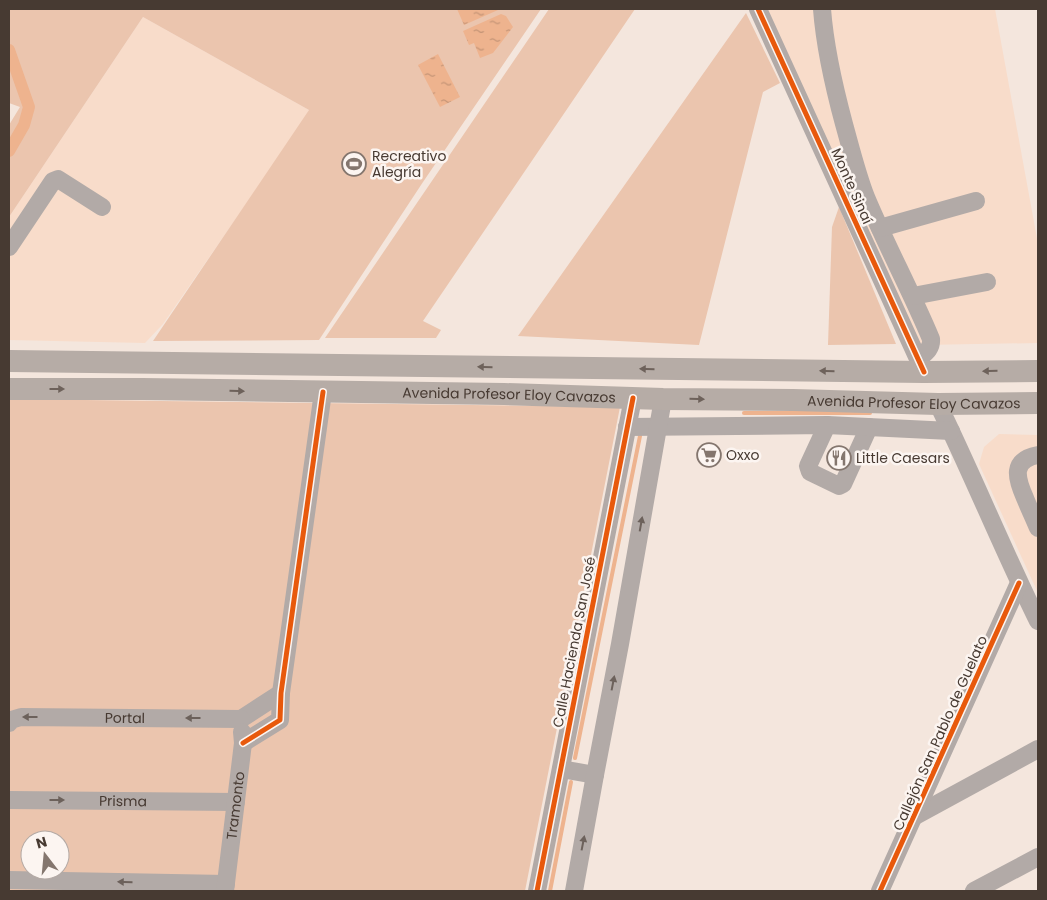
<svg xmlns="http://www.w3.org/2000/svg" width="1047" height="900" viewBox="0 0 1047 900" font-family="Poppins,sans-serif">
<style>
.built{fill:#f8dcca}
.grass{fill:#ebc5ae;fill-rule:evenodd}
.water{fill:url(#water-ripples)}
.lines{fill:none;stroke-linecap:round;stroke-linejoin:round}
.stream{stroke:#eeb38e;stroke-width:4}
.canal{stroke:#eeb38e;stroke-width:12}
.minor{stroke:#b2aaa7;stroke-width:18}
.major{stroke:#b6aca6;stroke-width:22}
.cycleway-casing{stroke:#fcf5f1;stroke-width:8}
.cycleway{stroke:#e8590c;stroke-width:5}
.oneway{fill:#6e625b}
.oneway2{fill:#6c615b}
.labels{text-anchor:middle;dominant-baseline:central;stroke-width:5;stroke-linejoin:round;paint-order:stroke}
.poi-label{font-size:14px;fill:#473a32;stroke:#fcf5f1;text-anchor:start}
.street-label{font-size:14px;fill:#473a32;stroke:#fcf5f1}
</style>
<defs>
<pattern id="water-ripples" width="26" height="14" patternUnits="userSpaceOnUse" patternTransform="scale(1.25)"><rect width="26" height="14" fill="#eeb38e"/><path d="M2 4q2-2 4 0t4 0M15 11q2-2 4 0t4 0" fill="none" stroke="#c39375"/></pattern>
</defs>
<rect width="100%" height="100%" fill="#f4e6dd"/>
<g class="built">
<path d="M765 9H995L1038 244V343L921 345Z"/>
<path d="M143 17 309 110 300 126 163 324 145 343 9 340V217Z"/>
<path d="M999 434 1038 435V593L979 464 984 447Z"/>
</g>
<g class="grass">
<path d="M9 9H541L423 182 319 340 153 341 309 110 143 17 9 217V125L20 107 9 103Z"/>
<path d="M549 9H635L423 321 441 330 436 338H325Z"/>
<path d="M746 13 780 83 763 92 699 345 518 336Z"/>
<path d="M839 207 896 344 828 345 832 227Z"/>
<path d="M9 399 620 407 525 891H9ZM30 840H60V870H30Z"/>
</g>
<g class="water">
<path d="M457 9H497L498 10 464 25Z"/>
<path d="M501 14 506 16 513 27 493 53 480 58 474 43 469 45 463 31Z"/>
<path d="M438 54 460 97 440 107 418 65Z"/>
</g>
<g class="lines">
<g class="stream">
<path d="M744 413H870"/>
<path d="M575 758 640 436"/>
<path d="M550 891 571 782"/>
</g>
<path class="canal" d="M9 50 29 107 24 125 9 151"/>
<g class="minor">
<path d="M758 9 924 372"/>
<path d="M822 9C825 48 834 87 844 124 851 149 857 174 866 197 886 245 911 291 931 339 932 349 925 353 918 359"/>
<path d="M880 228 976 201"/>
<path d="M9 247 53 181 58 179 102 207"/>
<path d="M913 296 987 282"/>
<path d="M938 404C973 476 1003 550 1038 621"/>
<path d="M827 425 808 466 810 472 839 486 843 484 869 427"/>
<path d="M627 427 827 425 951 431"/>
<path d="M1038 455C1011 460 1016 478 1025 498 1029 508 1034 518 1038 528"/>
<path d="M241 719 281 693"/>
<path id="s1" d="M9 723 11 720 21 717 241 719"/>
<path d="M243 743 280 720 281 693 323 392"/>
<path d="M561 769 595 775"/>
<path id="s2" d="M9 800 236 802"/>
<path d="M915 816 1038 749"/>
<path d="M9 880 226 884"/>
<path id="s3" d="M225 891 243 743 242 732"/>
<path d="M537 891 633 398"/>
<path d="M574 891 595 775 620 644 663 399"/>
<path d="M880 891 1019 583"/>
<path d="M974 891 1038 857"/>
</g>
<g class="major">
<path d="M9 361 924 372 1038 371"/>
<path id="s4" d="M9 389H142L504 394 663 399 793 400 938 404 1038 403"/>
</g>
<g class="cycleway-casing">
<g id="cycleway">
<path d="M758 9 924 372"/>
<path d="M243 743 280 720 281 693 323 392"/>
<path d="M537 891 633 398"/>
<path d="M880 891 1019 583"/>
</g>
</g>
<use href="#cycleway" class="cycleway"/>
</g>
<defs><path id="oneway-solid" d="M-6-.8H1V-3.2L6.5 0L1 3.2V.8H-6Z" transform="scale(1.25)"/></defs>
<g class="oneway">
<use href="#oneway-solid" transform="translate(485 367) rotate(-179)"/>
<use href="#oneway-solid" transform="translate(647 369) rotate(-179)"/>
<use href="#oneway-solid" transform="translate(827 371) rotate(-179)"/>
<use href="#oneway-solid" transform="translate(990 371) rotate(179)"/>
<use href="#oneway-solid" transform="translate(57 389)"/>
<use href="#oneway-solid" transform="translate(237 391) rotate(1)"/>
<use href="#oneway-solid" transform="translate(697 399) rotate(1)"/>
</g>
<g class="oneway2">
<use href="#oneway-solid" transform="translate(641 524) rotate(-80)"/>
<use href="#oneway-solid" transform="translate(613 683) rotate(-79)"/>
<use href="#oneway-solid" transform="translate(30 717) rotate(-180)"/>
<use href="#oneway-solid" transform="translate(193 718) rotate(-180)"/>
<use href="#oneway-solid" transform="translate(57 800)"/>
<use href="#oneway-solid" transform="translate(583 843) rotate(-79)"/>
<use href="#oneway-solid" transform="translate(125 882) rotate(-179)"/>
</g>
<defs>
<g id="stadium-ring" transform="scale(1.25)"><circle r="9.5" fill="#fcf5f1" stroke="#84766e" stroke-width="1.5"/><path d="M0-5a6.5 5 0 1 0 0 10a6.5 5 0 1 0 0-10ZM-3.5-1.8h7v3.6h-7Z" fill="#84766e"/></g>
<g id="supermarket-ring" transform="scale(1.25)"><circle r="9.5" fill="#fcf5f1" stroke="#84766e" stroke-width="1.5"/><path d="M-6-5.5h2.5l.6 2H6L4.5 2H-2.5L-4.4-4H-6ZM-1.5 3.2a1.3 1.3 0 1 0 .1 0ZM3 3.2a1.3 1.3 0 1 0 .1 0Z" fill="#84766e"/></g>
<g id="restaurant-ring" transform="scale(1.25)"><circle r="9.5" fill="#fcf5f1" stroke="#84766e" stroke-width="1.5"/><path d="M-5-6h1v4h1v-4h1v4h1v-4h1v5L-1.5 .5V6h-2V.5L-5-1ZM5-6V6H3V1.5H1.5Q1.5-4 5-6Z" fill="#84766e"/></g>
</defs>
<g fill-rule="evenodd">
<use href="#stadium-ring" x="354" y="164"/>
<use href="#supermarket-ring" x="709" y="455"/>
<use href="#restaurant-ring" x="839" y="458"/>
</g>
<g class="labels">
<g class="poi-label">
<text x="372" y="156">Recreativo<tspan x="372" dy="16">Alegría</tspan></text>
<text x="726" y="455">Oxxo</text>
<text x="856" y="458">Little Caesars</text>
</g>
<g class="street-label">
<text transform="translate(852 186) rotate(66)">Monte Sinaí</text>
<text stroke="none"><textPath href="#s4" startOffset="500">Avenida Profesor Eloy Cavazos</textPath></text>
<text stroke="none"><textPath href="#s4" startOffset="905">Avenida Profesor Eloy Cavazos</textPath></text>
<text transform="translate(574 642) rotate(-79)">Calle Hacienda San José</text>
<text stroke="none"><textPath href="#s1" startOffset="118">Portal</textPath></text>
<text transform="translate(940 733) rotate(-66)">Callejón San Pablo de Guelato</text>
<text stroke="none"><textPath href="#s2" startOffset="114">Prisma</textPath></text>
<text stroke="none"><textPath href="#s3" startOffset="86">Tramonto</textPath></text>
</g>
</g>
<rect width="1047" height="900" fill="none" stroke="#473a32" stroke-width="20"/>
<g transform="translate(45 855) rotate(344)"><circle r="24" fill="#fcf5f1" stroke="#b4aaa5"/>
<path d="M0-4L9 19L0 12L-9 19Z" fill="#84766e"/>
<text y="-8" font-size="14" font-weight="bold" text-anchor="middle" fill="#473a32">N</text>
</g>
</svg>
